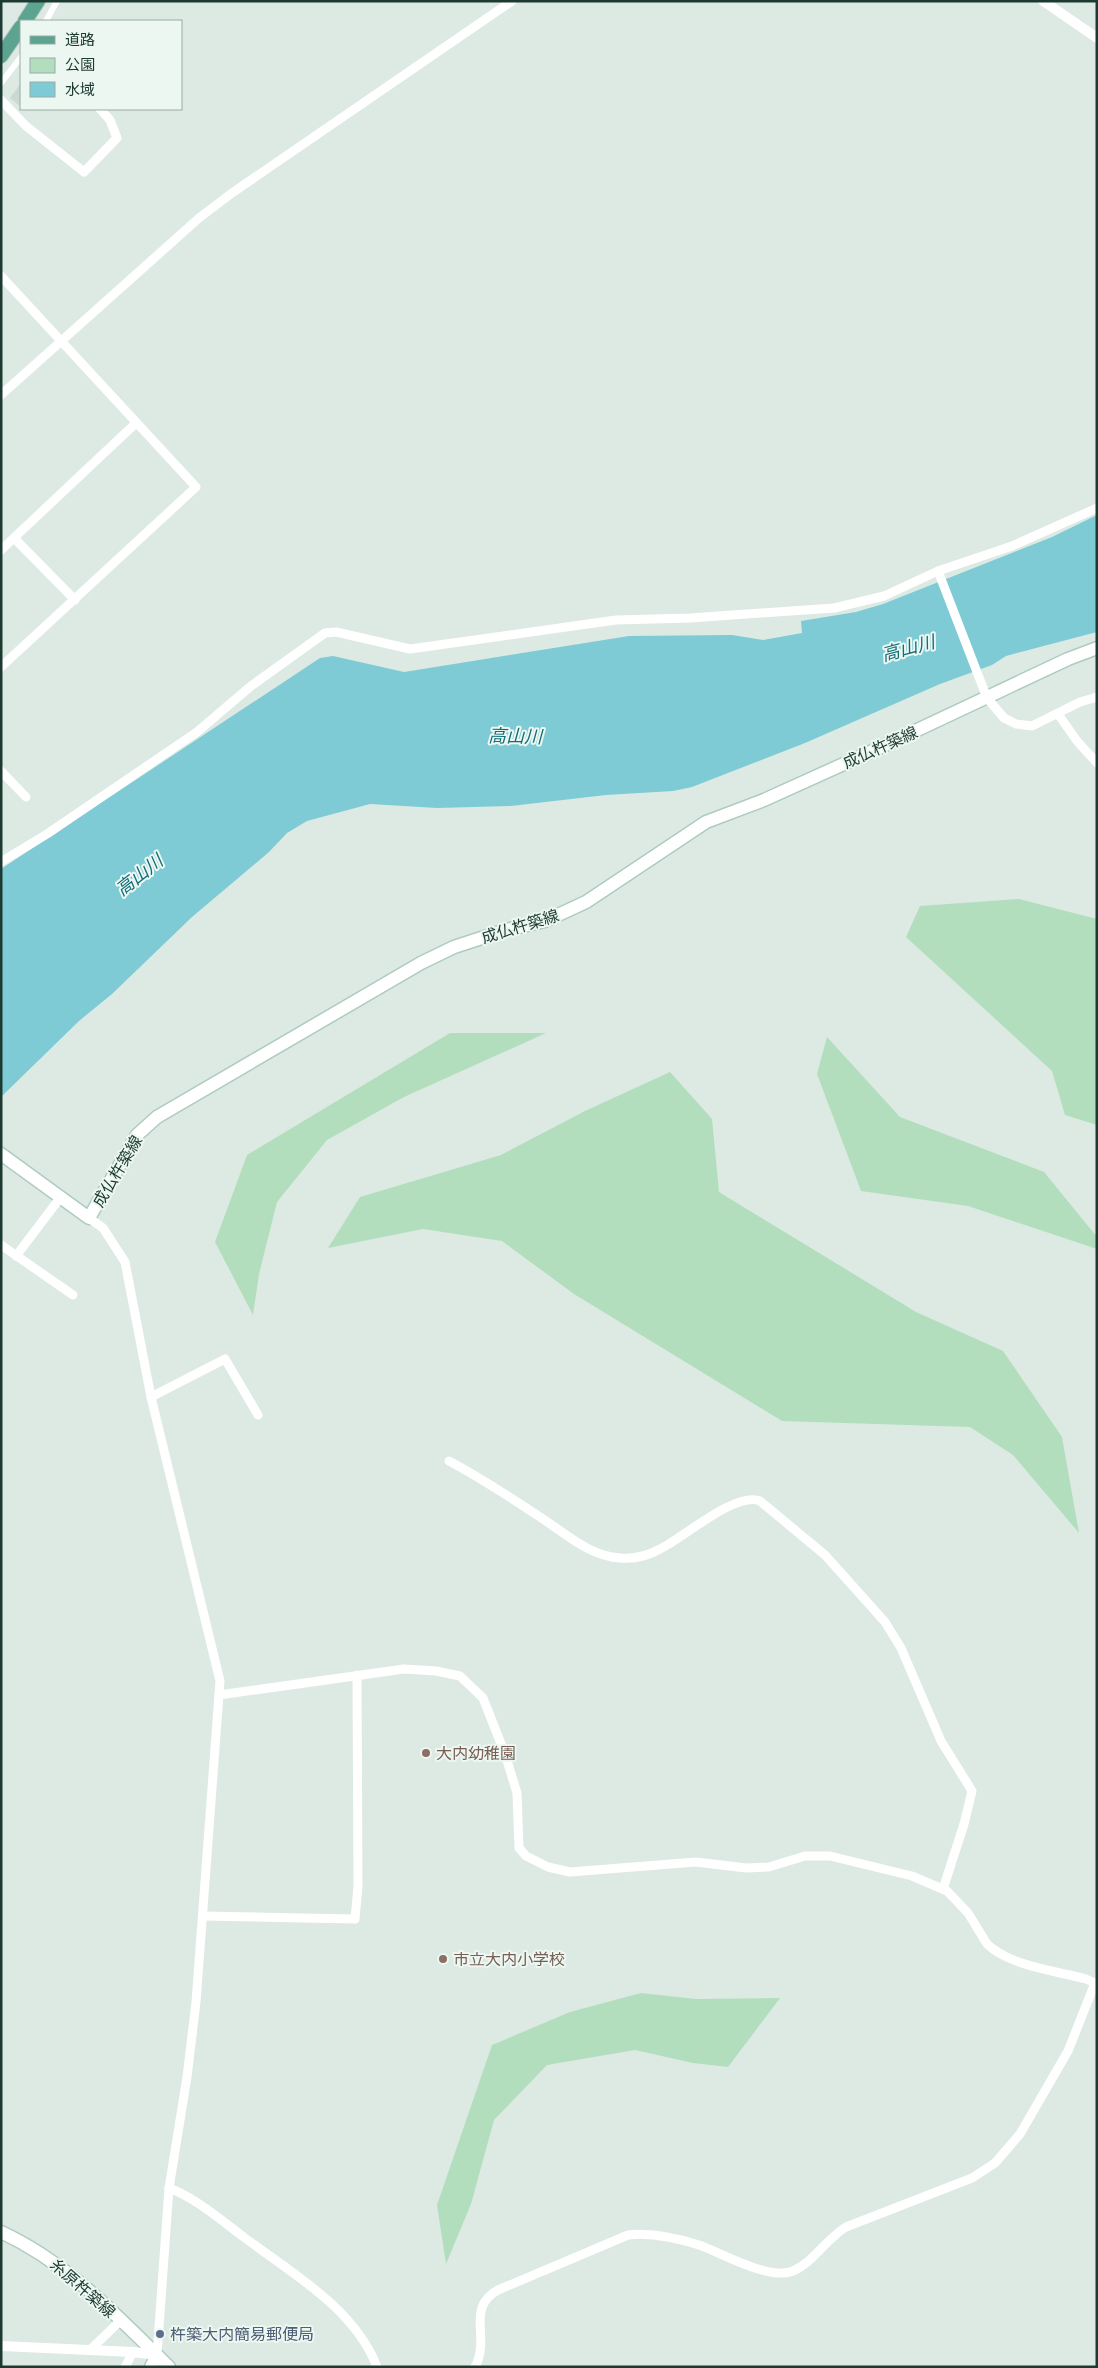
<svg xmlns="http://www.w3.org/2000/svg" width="1098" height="2368" viewBox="0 0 1098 2368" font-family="'IBM Plex Sans','Noto Sans JP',sans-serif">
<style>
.built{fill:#cadad2}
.green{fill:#b2debd}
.water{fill:#7ecbd6}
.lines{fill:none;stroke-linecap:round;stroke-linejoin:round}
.secondary-casing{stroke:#aecbc0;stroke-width:15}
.primary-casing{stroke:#c0c8c6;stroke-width:16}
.pedestrian{stroke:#fff;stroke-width:6}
.minor{stroke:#fff;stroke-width:9}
.tertiary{stroke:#fff;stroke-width:10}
.secondary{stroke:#fff;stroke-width:12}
.primary{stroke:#5ca490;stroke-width:14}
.education-dot{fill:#8d6e63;stroke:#ecf7f1;stroke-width:2}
.service-dot{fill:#5c6f8a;stroke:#ecf7f1;stroke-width:2}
.labels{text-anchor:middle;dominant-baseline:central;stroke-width:4;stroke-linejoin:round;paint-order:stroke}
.street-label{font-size:16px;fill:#1d3a32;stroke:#ecf7f1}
.education-label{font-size:16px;fill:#785e54;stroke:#ecf7f1;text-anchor:start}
.service-label{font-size:16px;fill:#4e5e75;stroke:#ecf7f1;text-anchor:start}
.water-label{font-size:18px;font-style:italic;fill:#136c7b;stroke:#ecf7f1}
</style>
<rect width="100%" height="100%" fill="#dceae3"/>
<path class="built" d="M21 83V107L10 98Z"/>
<g class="green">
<path d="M1019 899 1097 919V1125L1065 1115 1052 1071 906 937 920 906Z"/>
<path d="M450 1033H546L404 1097 327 1140 277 1202 259 1274 253 1315 215 1242 247 1155Z"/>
<path d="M827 1037 900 1117 1044 1172 1097 1237V1249L968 1206 861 1191 817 1074Z"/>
<path d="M670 1072 712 1119 719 1192 916 1312 1003 1351 1062 1437 1079 1533 1013 1455 970 1427 782 1421 574 1294 502 1241 423 1229 328 1248 360 1197 501 1155 585 1111Z"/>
<path d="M641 1993 696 1999 780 1998 728 2067 693 2063 635 2050 547 2065 494 2120 471 2204 446 2264 437 2205 492 2045 570 2012Z"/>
</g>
<path class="water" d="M1097 515V632L1006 656 992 665 940 684 805 743 692 787 673 791 606 795 511 806 437 808 370 804 307 821 287 833 269 852 192 917 112 994 79 1021 1 1097V869L320 658 333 656 404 672 629 636 732 635 763 640 802 633 801 621 856 612 883 604 1052 537Z"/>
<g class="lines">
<g class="secondary-casing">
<g id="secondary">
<path d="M1 1154 89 1218 137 1135 157 1117 421 963 454 947 506 930 545 921 586 902 706 822 764 800 879 748 1068 659 1097 648"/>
<path d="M1 2232C68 2263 117 2316 169 2367"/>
<path d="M151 2367 157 2355"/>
</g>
</g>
<g class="primary-casing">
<g id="primary">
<path d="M25 21 38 1"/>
<path d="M1 56 21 27"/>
</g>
</g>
<g class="pedestrian">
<path d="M46 21 57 1"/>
<path d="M1 83 21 57"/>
</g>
<g class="minor">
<path d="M1 100 26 126 84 172 117 138 110 120 100 109"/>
<path d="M1 276 196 487 1 667"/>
<path d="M1 395 199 218 232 193 512 1"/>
<path d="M14 538 75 600"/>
<path d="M1 550 136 423"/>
<path d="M938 571 987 698 1004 718 1016 724 1032 726 1080 702 1097 697"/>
<path d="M1058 714 1077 741 1097 763"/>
<path d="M1 771 26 797"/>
<path d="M1 862 47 834 197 732 251 686 325 633 336 632 410 649 616 620 690 618 834 608 884 596 938 571 1012 546 1097 508"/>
<path d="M89 1218 103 1228 125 1262 151 1397 220 1681 196 2002 187 2077 169 2188 157 2355"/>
<path d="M1 1245 73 1295"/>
<path d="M16 1256 60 1198"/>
<path d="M151 1397 225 1359 258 1415"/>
<path d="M449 1461C481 1478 510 1497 540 1517 565 1533 589 1556 620 1558 633 1559 648 1556 660 1549 683 1538 736 1491 760 1501L825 1555 885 1622 901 1648 941 1741 972 1791 964 1824 943 1889"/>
<path d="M219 1695 404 1669 436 1671 460 1676 483 1698 505 1754 517 1793 519 1848 526 1856 548 1867 570 1872 696 1862 746 1868 769 1867 805 1856H830L912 1876 947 1891 968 1913 987 1944C1010 1966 1056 1971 1086 1979L1097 1984"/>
<path d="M203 1916 355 1919 358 1886 357 1675"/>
<path d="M169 2188C196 2198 222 2221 245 2238 293 2274 355 2309 377 2367"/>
<path d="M90 2350 121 2320"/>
<path d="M125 2367 133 2352"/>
<path d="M475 2367C491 2338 465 2308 498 2290L628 2235C651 2232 677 2238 699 2245 722 2253 770 2281 793 2271 814 2262 826 2239 846 2227L972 2178 995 2163 1020 2134 1068 2051 1095 1983"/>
</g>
<g class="tertiary">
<path d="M1043 1 1097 38"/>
<path d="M1 2346 133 2352 157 2355"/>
</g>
<use href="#secondary" class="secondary"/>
<use href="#primary" class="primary"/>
</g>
<g class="education-dot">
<circle cx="426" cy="1753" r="5"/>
<circle cx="443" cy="1959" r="5"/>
</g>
<circle class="service-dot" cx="160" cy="2334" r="5"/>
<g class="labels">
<g class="street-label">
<text transform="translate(880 747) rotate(-24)">成仏杵築線</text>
<text transform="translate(520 926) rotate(-17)">成仏杵築線</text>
<text transform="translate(117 1171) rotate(-59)">成仏杵築線</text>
<text transform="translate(83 2288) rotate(41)">糸原杵築線</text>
</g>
<g class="education-label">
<text x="436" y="1753">大内幼稚園</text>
<text x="453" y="1959">市立大内小学校</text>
</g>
<g class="service-label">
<text x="170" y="2334">杵築大内簡易郵便局</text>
</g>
<g class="water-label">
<text transform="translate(908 648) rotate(-15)">高山川</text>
<text transform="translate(515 736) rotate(1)">高山川</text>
<text transform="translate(139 875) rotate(-38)">高山川</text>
</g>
</g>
<rect width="1098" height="2368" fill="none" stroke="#1d3a32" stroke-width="5"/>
<rect x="20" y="20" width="162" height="90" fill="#ecf7f1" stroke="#99aba5"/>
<rect x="30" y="36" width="25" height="8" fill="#5ca490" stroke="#99aba5"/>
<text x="65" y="45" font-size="15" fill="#1d3a32">道路</text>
<rect x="30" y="58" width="25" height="15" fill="#b2debd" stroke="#99aba5"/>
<text x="65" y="70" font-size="15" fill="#1d3a32">公園</text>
<rect x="30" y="82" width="25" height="15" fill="#7ecbd6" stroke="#99aba5"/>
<text x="65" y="95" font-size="15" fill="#1d3a32">水域</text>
</svg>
